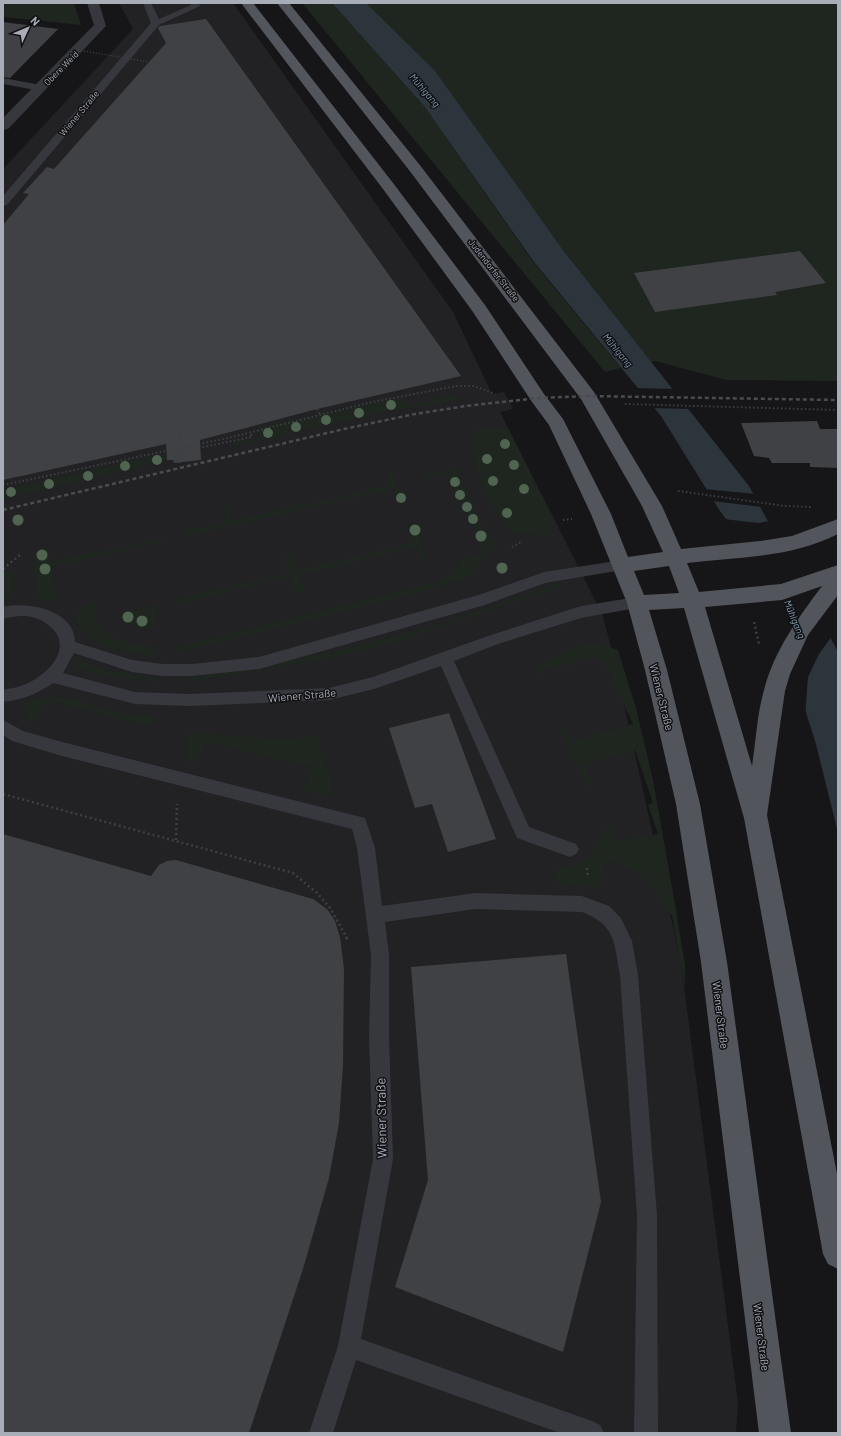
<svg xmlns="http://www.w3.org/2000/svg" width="841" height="1436" viewBox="0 0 841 1436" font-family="Barlow,sans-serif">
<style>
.built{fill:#222225}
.green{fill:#1e261f}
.water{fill:#2c353c}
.pier{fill:#161618}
.building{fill:#404145}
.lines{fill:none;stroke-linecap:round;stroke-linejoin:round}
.path-far2{stroke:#3d3f44;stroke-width:2;stroke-dasharray:1.5 2.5;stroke-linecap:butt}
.path-far1{stroke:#3d3f44;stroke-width:2.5;stroke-dasharray:2 3;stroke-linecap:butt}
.path{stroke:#3d3f44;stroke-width:3;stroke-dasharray:2.5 4;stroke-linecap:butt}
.lane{fill:#37383d;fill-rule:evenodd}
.street{fill:#37383d;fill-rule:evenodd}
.primary{fill:#53555c;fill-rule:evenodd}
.rail{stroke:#4a4c52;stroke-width:2.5;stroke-dasharray:4 3;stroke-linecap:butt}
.path-bridge{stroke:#3d3f44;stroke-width:1.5;stroke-dasharray:1 2;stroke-linecap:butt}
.tree{fill:#506452}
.labels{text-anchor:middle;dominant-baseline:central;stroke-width:3;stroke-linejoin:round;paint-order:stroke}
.far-street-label{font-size:9px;fill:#a8adb8;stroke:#111113}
.far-water-label{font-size:10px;font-style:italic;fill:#7f9bb3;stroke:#111113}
.street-label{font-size:11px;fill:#a8adb8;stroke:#111113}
.near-street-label{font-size:13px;fill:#a8adb8;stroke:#111113}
</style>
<rect width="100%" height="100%" fill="#161618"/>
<path class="built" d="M119 3H233L453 312 492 394 504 392 513 409 500 412 602 614 613 654 681 963 738 1403 736 1433H3V169L133 29Z"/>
<g class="green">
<path d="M3 3H74L81 25 3 17Z"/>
<path d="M302 3H332L424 106 533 262 621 368 605 372Z"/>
<path d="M366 3H838V381L726 380 655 361 650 362 563 250 514 183Z"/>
<path d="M454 395 456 401C381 410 308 429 234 447V443L260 438 258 428 402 397 407 405Z"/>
<path d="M508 428 548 510 552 530 546 536H536L525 531 517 535C495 521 479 484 475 460 473 450 474 439 474 429Z"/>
<path d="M167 453V460L3 499V490Z"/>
<path d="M458 469C467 499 477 520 497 545L485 554 471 576 404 596 250 635 177 652V648L439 582 450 576 462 560 482 554 481 544 446 474 424 478 425 474Z"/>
<path d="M391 470 406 503 400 504 393 489 186 536V531L227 522 222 507 227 506 233 521 390 485 386 471Z"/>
<path d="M409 526H417L426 559 424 560 416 547 300 575 305 591 296 593 290 576 180 604V599L288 573 284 556 293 554 298 570 414 543Z"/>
<path d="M165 538V541L51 567 58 598 54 601 37 599 33 555 38 550 49 548 51 562Z"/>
<path d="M5 571 13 573 14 595 3 600V572Z"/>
<path d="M558 584 559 589C514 600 471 618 427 632 348 657 264 671 181 682V678L207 675 343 650 426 629Z"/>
<path d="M94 602C97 608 94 614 97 620 108 642 134 644 155 647V656C126 652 93 649 76 622 78 611 82 604 94 602Z"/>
<path d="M159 605 154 630 122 622 121 618 123 613Z"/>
<path d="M588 643 607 646 618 650 636 708 653 780 675 904 685 965V987L672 916 657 891 635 870 606 860 601 887 560 886 554 879 557 868C587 864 596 854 605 827L609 825 618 841 658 834 648 805 653 803 635 750 584 764 595 785 588 788 560 729 565 728 573 741 633 724 604 662 595 657H581L572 665H557L543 670 542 674 537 676 534 668 572 648Z"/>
<path d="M77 660 109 671 158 678V682L108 676 74 667Z"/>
<path d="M49 696 79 699 82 702 119 713 155 715 150 726 48 700 34 716 33 722H28L24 709 27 701Z"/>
<path d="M187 733 284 739 319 735 321 751 334 787 330 794 320 795 302 791 311 766 270 758 208 742 195 764 188 762Z"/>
</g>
<path class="water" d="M332 3H366L435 71 563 250 749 486 838 652V833L816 744 758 561 720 511 661 416 534 262 424 106Z"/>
<g class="pier">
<path d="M635 388 674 389 690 409 652 408Z"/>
<path d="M704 489 755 494 762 507 712 501Z"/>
<path d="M724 519 758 523 770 521 832 636 819 654 808 677 805 717 756 562Z"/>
</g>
<g class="building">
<path d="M206 19 461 376 317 409 200 440 201 460 174 463 173 460H167L166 444 3 480V225L29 194 23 193 47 167 54 169 166 43 158 28 160 26Z"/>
<path d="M3 22 58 29 10 78 3 77Z"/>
<path d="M800 251 826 283 775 292 777 295 655 312 634 273Z"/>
<path d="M817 421 820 429H838V468L810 467V463H772L769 458 754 456 741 423Z"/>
<path d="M449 713 496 839 448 852 432 804 415 808 389 728Z"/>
<path d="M3 834 151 876 159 865 167 861 176 860 313 899 327 909 335 921 340 937 344 969 343 1065 339 1123 329 1178 303 1269 249 1433H3Z"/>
<path d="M566 954 601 1202 563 1352 395 1287 428 1180 411 967Z"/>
</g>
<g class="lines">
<g class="path-far2">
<path d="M625 404 838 410"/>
<path d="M317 409 320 415"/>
<path d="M179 452 252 437 250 432"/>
<path d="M179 463 178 447 183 426"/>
<path d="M3 485 228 438 372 402 457 386H474L495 394"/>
<path d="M678 491 785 506 811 507"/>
<path d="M563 520 572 519"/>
<path d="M512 547 521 542"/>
</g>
<g class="path-far1">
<path d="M3 569 21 554"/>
<path d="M754 622 759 644"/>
<path d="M3 794 293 873 317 893 330 908 347 938"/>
<path d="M176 840 177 804"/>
<path d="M587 868 588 878"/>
</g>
<path class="path" d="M346 937 348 940"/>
<g class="lane">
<path d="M143 3H151L159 19 191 5V3H199L200 6 159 25 7 205 3 206V196L151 23Z"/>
<path d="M3 78 41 85 46 88 41 91 3 84Z"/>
<path d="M623 560 628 561 630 565 628 569 545 583 485 605 259 669 192 676H162L132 672 74 653 63 673 135 692 189 694 329 688 373 677 488 636 581 606 637 597 642 599 644 603 642 607 581 618 498 644 454 661 529 827 576 844 579 849 576 854 570 857 517 838 441 666 374 689 329 700 189 706 135 704 53 683C37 694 22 700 3 702V690C12 688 21 687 30 682 55 669 75 641 44 622 32 614 17 615 3 619V607C27 601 75 610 75 642L132 660 162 664H192L259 657 482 594 544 572Z"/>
<path d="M3 720 23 731 62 742 365 818 375 848 382 906 476 893 582 896 609 906 621 918 632 941 638 975 657 1215 658 1433H634L637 1215 620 975C614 943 616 925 582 912L476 909 385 922 389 955V1036L393 1159 361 1339 592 1421 600 1425 604 1433H560L356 1360 333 1433H309L338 1346 373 1159 369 1036 371 955 357 848 352 829 62 756 12 741 3 735Z"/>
</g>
<path class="street" d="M87 3H99L106 26 8 129 3 130V118L94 25Z"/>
<path class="primary" d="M241 3H253L393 183 485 305 544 394 563 419 611 514 628 557 663 552 642 506 581 399 409 170 277 3H289L419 164 594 392 662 506 681 549 760 541 792 536 838 519V534C791 558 738 557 687 563L699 592 781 584 838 565V595L808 635 790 674 785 691 767 815 838 1179V1269L828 1264 823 1254 744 818 684 608 649 610 667 670 700 804 727 962 791 1433H759L701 962 676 804 645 670 627 603 591 514 549 425 532 402 473 312 383 189ZM669 566 679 593 644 595 634 571ZM822 586C798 618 774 651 764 690 757 714 756 741 752 766L705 607 782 600Z"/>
<path class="rail" d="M3 510 344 429 415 414 466 406 538 398 588 396 838 400"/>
<path class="path-bridge" d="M78 50 178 67"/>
</g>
<g class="tree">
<circle cx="391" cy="405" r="5"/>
<circle cx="359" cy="413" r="5"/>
<circle cx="326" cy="420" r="5"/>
<circle cx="296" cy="427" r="5"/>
<circle cx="268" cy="433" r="5"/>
<circle cx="505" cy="444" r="5"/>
<circle cx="487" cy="459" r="5"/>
<circle cx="157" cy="460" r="5"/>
<circle cx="514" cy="465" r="5"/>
<circle cx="125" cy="466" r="5"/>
<circle cx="88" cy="476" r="5"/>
<circle cx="493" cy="481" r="5"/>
<circle cx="455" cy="482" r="5"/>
<circle cx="49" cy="484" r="5"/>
<circle cx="524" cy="489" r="5"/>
<circle cx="11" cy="492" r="5"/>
<circle cx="460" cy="495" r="5"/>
<circle cx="401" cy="498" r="5"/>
<circle cx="467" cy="507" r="5"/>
<circle cx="507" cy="513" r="5"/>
<circle cx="473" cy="519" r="5"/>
<circle cx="18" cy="520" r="5.5"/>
<circle cx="415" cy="530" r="5.5"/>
<circle cx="481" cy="536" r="5.5"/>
<circle cx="42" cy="555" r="5.5"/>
<circle cx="502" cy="568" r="5.5"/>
<circle cx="45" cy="569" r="5.5"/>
<circle cx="128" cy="617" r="5.5"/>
<circle cx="142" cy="621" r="5.5"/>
</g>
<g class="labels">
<g class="far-street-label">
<text transform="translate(61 68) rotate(-45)">Obere Weid</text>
<text transform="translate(79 113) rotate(-50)">Wiener Straße</text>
<text transform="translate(494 270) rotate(52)">Judendorfer Straße</text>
</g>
<g class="far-water-label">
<text transform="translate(425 90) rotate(49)">Mühlgang</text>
<text transform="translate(618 350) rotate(50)">Mühlgang</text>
<text transform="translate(795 619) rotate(68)">Mühlgang</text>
</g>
<g class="street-label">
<text transform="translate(302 695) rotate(-5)">Wiener Straße</text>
<text transform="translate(662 697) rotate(76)">Wiener Straße</text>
<text transform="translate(721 1015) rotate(83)">Wiener Straße</text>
<text transform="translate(762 1337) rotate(83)">Wiener Straße</text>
</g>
<g class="near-street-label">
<text transform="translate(381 1118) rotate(-91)">Wiener Straße</text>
</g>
</g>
<rect width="841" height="1436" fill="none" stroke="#a8adb8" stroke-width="8"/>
<g transform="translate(28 28) rotate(46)" stroke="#111113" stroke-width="3" paint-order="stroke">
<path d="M0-3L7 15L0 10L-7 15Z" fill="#a8adb8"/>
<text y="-6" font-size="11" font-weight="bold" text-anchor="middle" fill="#a8adb8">N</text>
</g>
</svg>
